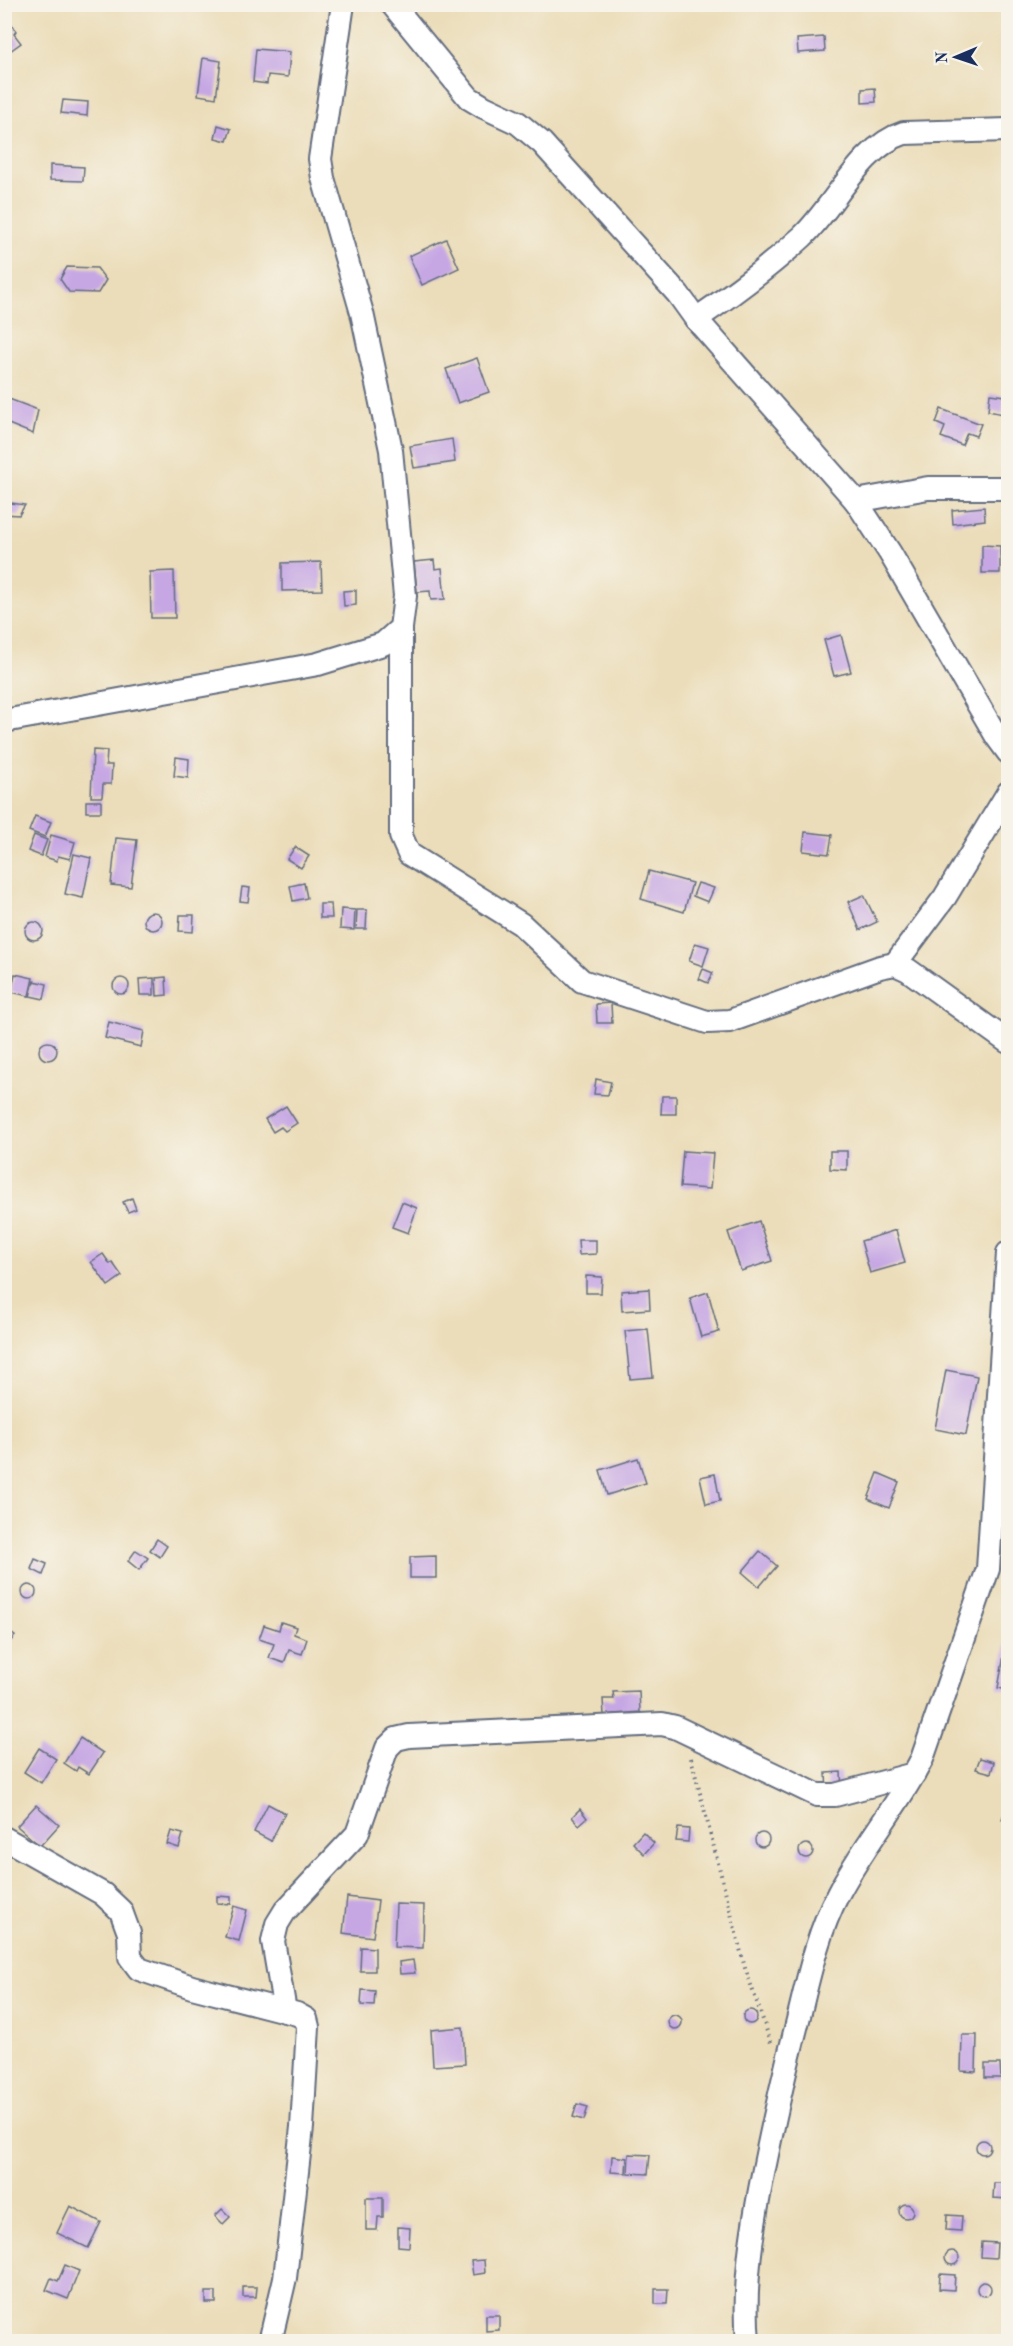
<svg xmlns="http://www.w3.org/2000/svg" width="1013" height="2346" viewBox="0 0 1013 2346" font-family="'Old Standard TT',serif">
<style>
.building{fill:#c6a7e4}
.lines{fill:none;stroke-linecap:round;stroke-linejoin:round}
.minor-casing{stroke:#646c7e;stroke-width:26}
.path{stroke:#646c7e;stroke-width:4;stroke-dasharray:1.5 4.5;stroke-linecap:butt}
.minor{stroke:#fff;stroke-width:22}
</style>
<rect width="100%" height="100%" fill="#f7f3e8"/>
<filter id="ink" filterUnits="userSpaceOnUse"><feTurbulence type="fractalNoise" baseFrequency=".0167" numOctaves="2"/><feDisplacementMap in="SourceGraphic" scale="12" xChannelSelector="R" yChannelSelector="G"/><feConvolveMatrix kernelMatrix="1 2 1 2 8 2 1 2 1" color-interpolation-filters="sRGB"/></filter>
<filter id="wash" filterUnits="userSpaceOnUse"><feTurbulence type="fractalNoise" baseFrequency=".008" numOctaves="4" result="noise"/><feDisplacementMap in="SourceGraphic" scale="24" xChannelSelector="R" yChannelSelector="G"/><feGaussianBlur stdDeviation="1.35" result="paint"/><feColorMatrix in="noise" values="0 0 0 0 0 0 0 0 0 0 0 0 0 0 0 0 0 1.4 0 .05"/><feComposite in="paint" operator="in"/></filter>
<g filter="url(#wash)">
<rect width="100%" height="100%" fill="#ebddb9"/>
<g id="blocks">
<g class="building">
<path d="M6 17 16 31 14 34 21 43 10 51 4 44V18Z"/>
<path d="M824 37 825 51 798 53 797 39Z"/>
<path d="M256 49 290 52 288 77 268 75 267 84 253 82Z"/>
<path d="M203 58 221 61 216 98 198 95Z"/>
<path d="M875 88 876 102 862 103V89Z"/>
<path d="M63 100 88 102 87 116 61 113Z"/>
<path d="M218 125 231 129 227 141 215 138Z"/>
<path d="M50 165 84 167 83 181 50 180Z"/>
<path d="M446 239 459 268 422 285 409 256Z"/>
<path d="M67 267 97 268 106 280 98 293 69 292 60 279Z"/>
<path d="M477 358 489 392 458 403 446 369Z"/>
<path d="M990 394 1005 396 1003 414 988 411Z"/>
<path d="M9 399 38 410 33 434 6 423Z"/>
<path d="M941 409 981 424 976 436 967 433 962 445 941 437 945 427 936 423Z"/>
<path d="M452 439 455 462 414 468 410 446Z"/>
<path d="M4 502 25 505 19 515 4 514Z"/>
<path d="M984 507 985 520 953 524 952 510Z"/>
<path d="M982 545 1000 546V573H982Z"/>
<path d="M434 560 435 569 442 568 445 599 431 600 430 591 417 592 414 562Z"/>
<path d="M321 562 322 590 282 591V563Z"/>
<path d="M174 571 175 618H151L150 572Z"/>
<path d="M356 590V605L344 606 343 591Z"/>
<path d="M841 635 851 672 834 676 824 640Z"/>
<path d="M93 750 107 751 106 765H112L111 784H103L102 797H91Z"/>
<path d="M176 757 189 759 188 778 174 776Z"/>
<rect x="86" y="801" width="15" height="11"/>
<path d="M35 816 51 822 45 837 29 831Z"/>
<path d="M805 832 832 835 829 854 803 851Z"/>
<path d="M34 835 47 840 41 856 28 851Z"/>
<path d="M51 835 75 842 70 859 58 856 57 861 45 857Z"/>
<path d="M116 838 137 840 131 887 111 885Z"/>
<path d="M295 847 309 856 301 868 287 859Z"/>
<path d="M74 854 91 858 83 898 65 894Z"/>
<path d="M649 871 692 883 684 912 641 899Z"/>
<path d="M304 883 307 898 293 901 290 886Z"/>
<path d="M698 883 714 888 708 902 693 896Z"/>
<path d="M242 887 250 888 248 902 240 901Z"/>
<path d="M864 895 877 922 860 930 848 902Z"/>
<path d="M320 904H331L332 918H320Z"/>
<path d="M341 909 355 910 354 930 340 929Z"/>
<path d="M357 910H367L366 929H356Z"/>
<circle cx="153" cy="921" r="9"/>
<path d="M180 915H194L193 932 179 931Z"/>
<circle cx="34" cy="931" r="9"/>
<path d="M695 943 709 947 703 966 689 961Z"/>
<path d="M703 969 713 973 708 983 699 979Z"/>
<path d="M15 974 33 978 29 996 11 992Z"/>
<path d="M166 977 167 995 157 996 156 978Z"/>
<circle cx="121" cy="986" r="8"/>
<path d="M154 978V995H140L139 979Z"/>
<path d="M34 981 47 984 44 999 30 996Z"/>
<path d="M611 1003 612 1023H597L596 1004Z"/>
<path d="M109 1022 144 1031 141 1047 105 1038Z"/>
<circle cx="48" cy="1051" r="9"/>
<path d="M596 1079 611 1082 608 1095 594 1094Z"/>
<path d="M662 1096H676V1114H661Z"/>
<path d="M286 1106 297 1123 285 1131 281 1127 273 1132 265 1119Z"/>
<path d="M683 1151 713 1153 710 1189 680 1187Z"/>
<path d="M830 1151H847V1170L830 1169Z"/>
<path d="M132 1198 136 1209 128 1212 123 1202Z"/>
<path d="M402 1202 417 1208 408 1233 392 1227Z"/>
<path d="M759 1221 772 1261 741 1271 728 1232Z"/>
<path d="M896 1230 905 1263 870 1273 861 1241Z"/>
<path d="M578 1240H596V1254L579 1255Z"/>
<path d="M103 1254 110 1264 112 1262 122 1276 108 1286 91 1262Z"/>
<path d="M586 1276 602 1277 601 1293H586Z"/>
<path d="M649 1289 650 1309 622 1311 621 1291Z"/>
<path d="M708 1292 719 1332 701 1337 690 1298Z"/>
<path d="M648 1329 653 1377 630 1379 625 1331Z"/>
<path d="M946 1370 977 1376 966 1435 935 1429Z"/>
<path d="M638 1458 646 1483 607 1495 600 1470Z"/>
<path d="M878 1473 899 1482 889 1508 868 1499Z"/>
<path d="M715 1474 720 1501 706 1504 700 1477Z"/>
<path d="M157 1539 167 1546 160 1557 150 1550Z"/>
<path d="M136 1550 148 1558 139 1570 128 1561Z"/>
<path d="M760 1551 777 1566 759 1587 742 1572Z"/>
<path d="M436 1556V1578H410V1557Z"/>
<path d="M35 1559 47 1564 43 1575 31 1569Z"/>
<circle cx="29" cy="1592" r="7"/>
<path d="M281 1622 296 1627 294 1634 307 1639 302 1654 289 1650 284 1663 269 1658 274 1644 259 1639 264 1625 279 1630Z"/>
<path d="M4 1628 15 1636 4 1648Z"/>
<path d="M1007 1639H1008V1690L998 1688Z"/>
<path d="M639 1691 640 1712 604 1715 603 1699H614L613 1692Z"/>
<path d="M80 1738 103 1753 89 1774 78 1767 76 1771 64 1763Z"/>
<path d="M39 1748 56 1759 41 1783 24 1772Z"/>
<path d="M980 1758 994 1762 991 1773 976 1769Z"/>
<path d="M841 1772 842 1792 827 1793 826 1773Z"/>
<path d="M1008 1803V1821L1002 1819Z"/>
<path d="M268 1804 285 1813 271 1841 254 1832Z"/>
<path d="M36 1805 59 1825 40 1846 17 1826Z"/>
<path d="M580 1809 587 1818 579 1825 572 1817Z"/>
<path d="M678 1828 689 1829 688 1842 676 1841Z"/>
<path d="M171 1831 183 1834 179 1848 167 1844Z"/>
<path d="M643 1832 654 1843 644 1854 633 1843Z"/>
<circle cx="762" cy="1840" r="7"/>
<circle cx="806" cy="1851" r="7"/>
<path d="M217 1896 231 1897V1904L217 1903Z"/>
<path d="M347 1897 378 1901 373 1937 343 1933Z"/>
<path d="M396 1904 424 1905 423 1948 394 1947Z"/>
<path d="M234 1906 247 1910 239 1941 225 1937Z"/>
<path d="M361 1947 375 1948V1971H360Z"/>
<path d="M413 1960 415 1973 400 1974 399 1962Z"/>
<path d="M362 1990 375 1991 374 2006 361 2005Z"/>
<circle cx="750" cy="2017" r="7"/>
<circle cx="675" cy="2022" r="7"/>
<path d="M463 2027 465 2064 433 2066 431 2030Z"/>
<path d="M962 2035H977L976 2072 961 2071Z"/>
<path d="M985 2064H1000L1001 2078H985Z"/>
<path d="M577 2104 588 2107 584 2120 573 2117Z"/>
<circle cx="983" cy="2147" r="7"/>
<path d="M629 2154 650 2155 648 2174 628 2173Z"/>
<path d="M612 2156 627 2158 626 2173 611 2172Z"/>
<path d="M994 2183H1008V2199L993 2198Z"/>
<path d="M366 2198H383V2217H378L377 2230H366Z"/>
<circle cx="906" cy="2211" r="7"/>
<path d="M70 2206 101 2222 88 2248 57 2233Z"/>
<path d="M222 2209 230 2217 223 2224 215 2216Z"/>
<path d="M947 2215 962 2216 961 2231 946 2230Z"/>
<path d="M398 2227 410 2228 409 2247 398 2246Z"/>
<path d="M982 2242 997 2243 996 2258 981 2257Z"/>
<circle cx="952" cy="2258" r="7"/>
<path d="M484 2260 485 2273 473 2275 471 2261Z"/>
<path d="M65 2265 79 2271 68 2299 46 2290 51 2278 58 2281Z"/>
<path d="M940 2274 955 2275 954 2290 939 2289Z"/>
<circle cx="984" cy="2289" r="7"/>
<path d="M243 2287H257L256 2297H243Z"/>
<path d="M655 2289H668L667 2304H655Z"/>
<rect x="206" y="2292" width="10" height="11"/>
<path d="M486 2315H499V2330L486 2331Z"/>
</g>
</g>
</g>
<g filter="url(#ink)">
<use href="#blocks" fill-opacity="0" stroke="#646c7e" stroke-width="1.5"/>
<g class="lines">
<g class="minor-casing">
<g id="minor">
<path d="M392 4 469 98 484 107 518 123 542 143 678 294 696 319 856 501 890 553 997 737 1008 752"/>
<path d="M696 319C733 294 769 267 802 237 835 206 860 147 904 133L1008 130"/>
<path d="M856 501 928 488H1008"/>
<path d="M401 628V836L409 854 521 924 582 981 707 1022 730 1021 880 967 895 964 908 970 1008 1042"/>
<path d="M4 721 318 664 383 644 401 628 405 596 391 450 362 313 323 178 320 159 343 4"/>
<path d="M895 964 945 897 1008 793"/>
<path d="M4 1838 103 1894 121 1911 129 1933 130 1957 139 1969 192 1987 297 2014 306 2019 308 2027 302 2127 285 2278 270 2342"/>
<path d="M285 2011 273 1941 277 1924 285 1911 357 1834 387 1748 396 1739 409 1736 662 1724 675 1727 817 1795H835L914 1774"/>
<path d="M748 2342C743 2285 752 2230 763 2174 773 2124 784 2074 797 2024 808 1980 817 1934 838 1894 863 1846 898 1806 922 1759L988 1569 1008 1253"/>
</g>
</g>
<path class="path" d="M691 1758 745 1968 771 2043"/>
<use href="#minor" class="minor"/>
</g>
</g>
<rect width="1013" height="2346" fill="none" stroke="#f7f3e8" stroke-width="24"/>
<g transform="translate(956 57) rotate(268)" stroke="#f7f3e8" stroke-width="4.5" paint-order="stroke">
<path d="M0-4.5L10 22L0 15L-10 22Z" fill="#1b2f5e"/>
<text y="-9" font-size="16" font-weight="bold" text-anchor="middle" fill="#1b2f5e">N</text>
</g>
</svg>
